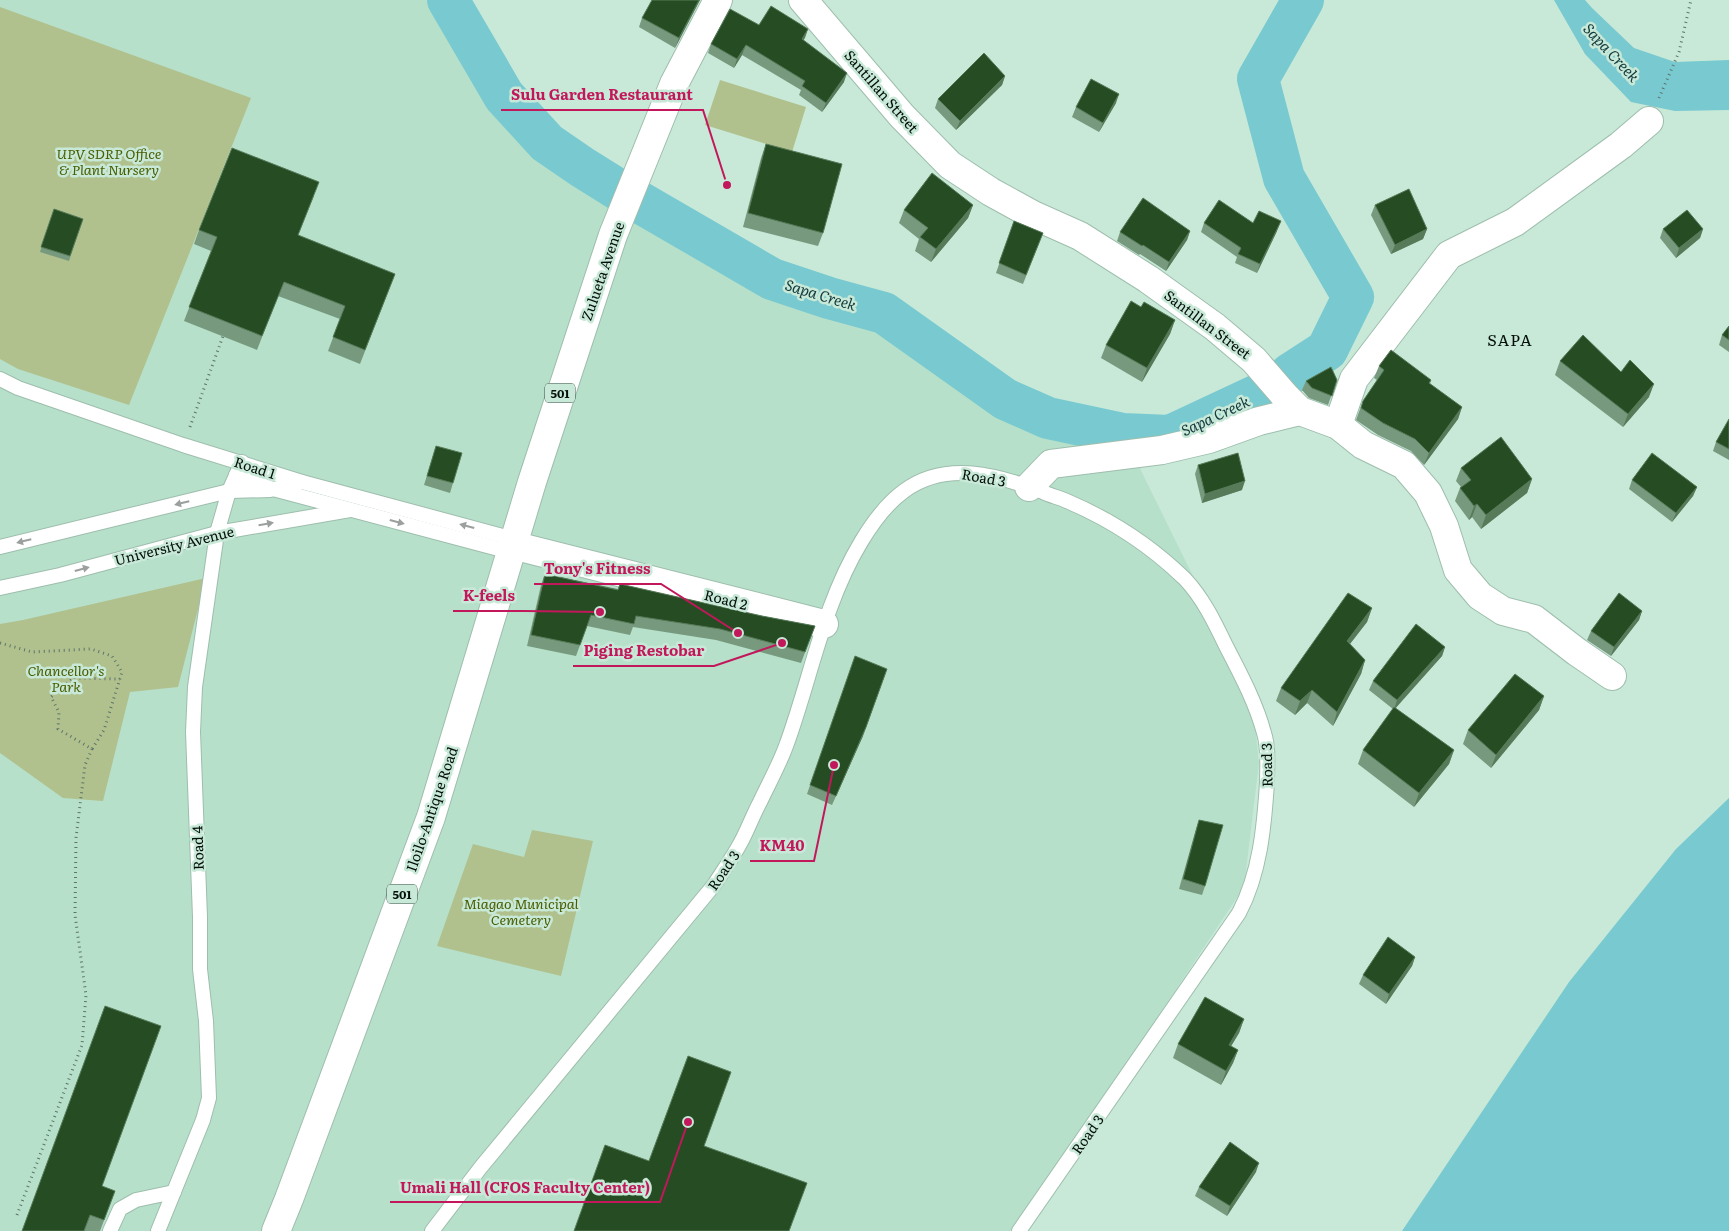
<svg xmlns="http://www.w3.org/2000/svg" width="1729" height="1231" viewBox="0 0 1729 1231" font-family="Literata,serif">
<style>
.built{fill:#b6e0ca}
.green{fill:#b0c18d}
.water{fill:#79c9d0}
.lines{fill:none;stroke-linecap:round;stroke-linejoin:round}
.river{stroke:#79c9d0;stroke-width:42}
.lane-casing{stroke:#9ebead;stroke-width:16}
.street-casing{stroke:#9ebead;stroke-width:30}
.primary-casing{stroke:#9ebead;stroke-width:30}
.path{stroke:#5e7469;stroke-width:3;stroke-dasharray:1 4;stroke-linecap:butt}
.lane{stroke:#fff;stroke-width:14}
.street{stroke:#fff;stroke-width:28}
.primary{stroke:#fff;stroke-width:28}
.wall{fill:#779a7e}
.shaded-wall{fill:#577b59}
.building{fill:#264c23;stroke:#577b59}
.oneway{fill:#9b9f9d}
.labels{text-anchor:middle;dominant-baseline:central;stroke-width:5;stroke-linejoin:round;paint-order:stroke}
.shield{fill:#c8e9d8;stroke:#3f5048;stroke-width:1}
.shield-label{font-size:12px;font-weight:bold;fill:#040f0a}
.street-label{font-size:14px;fill:#040f0a;stroke:#c8e9d8}
.park-label{font-size:14px;font-style:italic;fill:#4a5d00;stroke:#c8e9d8}
.water-label{font-size:15px;font-style:italic;fill:#133a3d;stroke:#c8e9d8}
.quarter-label{font-size:16px;letter-spacing:1px;fill:#040f0a;stroke:#c8e9d8}
.leader{fill:none;stroke:#c2185b;stroke-width:2}
.callout-dot{fill:#c2185b;stroke:#c8e9d8;stroke-width:2}
.callout-label{font-size:15px;text-anchor:middle;font-weight:bold;fill:#c2185b;stroke:#c8e9d8;stroke-width:5;stroke-linejoin:round;paint-order:stroke}
</style>
<rect width="100%" height="100%" fill="#c8e9d8"/>
<path class="built" d="M0 0H448L504 96 547 143 582 167 678 225 772 279 829 298 884 313 1005 399 1048 418 1123 434 1222 635 1254 716 1259 763 1244 887 1084 1128 1019 1231H0Z"/>
<g class="green">
<path d="M0 7 251 98 129 405 18 369 0 359Z"/>
<path d="M720 80 806 107 792 152 705 125Z"/>
<path d="M206 578 178 687 130 692 103 801 63 798 0 753V624L23 620Z"/>
<path d="M532 830 593 841 561 976 437 946 473 844 524 857Z"/>
</g>
<g class="water">
<path d="M1554 0H1585L1592 8 1634 48 1675 62 1729 60V110L1675 111 1631 102 1585 54Z"/>
<path d="M1729 798V1231H1402L1569 982 1676 849Z"/>
</g>
<g class="lines">
<g class="river">
<path d="M448 0 504 96 547 143 582 167 622 192 772 279 829 298 884 313 1005 399 1048 418 1123 434 1170 436 1264 392"/>
<path d="M1290 374 1327 350 1353 297 1284 178 1258 79 1303 0"/>
</g>
<g class="lane-casing">
<g id="lane">
<path d="M0 379 18 388 183 445 302 482 514 539"/>
<path d="M236 475 273 489 510 552"/>
<path d="M0 547 229 491 270 490 302 482"/>
<path d="M0 588 60 575 217 533 350 510"/>
<path d="M110 1231 120 1209 136 1200 174 1192"/>
<path d="M158 1231 203 1120 209 1098 206 1021 200 969V917L193 732 195 687 217 533 229 491 242 462"/>
<path d="M432 1231 481 1167 714 885C723 871 733 857 741 842 748 829 753 815 760 802 769 783 779 765 786 746 811 678 823 605 861 542 873 522 886 504 904 491 946 460 998 475 1043 492 1051 496 1061 498 1069 502 1111 520 1152 547 1185 579 1203 598 1215 623 1226 646 1240 673 1256 703 1264 733 1269 748 1267 767 1267 783 1264 828 1260 873 1239 913L1019 1231"/>
</g>
</g>
<g class="street-casing">
<g id="street">
<path d="M803 0 902 116 950 165 991 192 1033 215 1080 236 1148 279 1215 327 1254 360 1285 396 1300 411 1338 425 1363 445 1404 465 1428 493 1444 526 1458 570 1480 596 1503 611 1534 619 1577 652 1612 676"/>
<path d="M1338 425 1354 379 1449 255 1515 222 1621 145 1649 121"/>
<path d="M1029 487 1051 464 1162 450 1209 439 1259 421 1300 411"/>
<path d="M512 545 824 624"/>
</g>
</g>
<g class="primary-casing">
<path id="primary" d="M276 1231 289 1199 431 817 532 482 613 235 674 84 718 0"/>
</g>
<g class="path">
<path d="M1659 98 1679 52 1691 0"/>
<path d="M190 427 223 336"/>
<path d="M0 643 32 652 91 649 112 656 122 672 104 730 92 749"/>
<path d="M17 1215 82 1045 86 995 75 915 76 838 85 765 92 749 58 729 59 712 51 697 73 678 120 679"/>
</g>
<use href="#lane" class="lane"/>
<use href="#street" class="street"/>
<use href="#primary" class="primary"/>
</g>
<g class="wall">
<path d="M700 0 675 48 639 27 642 18Z"/>
<path d="M759 25 808 29 803 40 844 82 822 112 799 95 801 90 742 55 734 68 708 53 711 44Z"/>
<path d="M1005 76 1002 85 956 130 935 108 938 99Z"/>
<path d="M1116 103 1099 132 1072 117 1076 107Z"/>
<path d="M766 144 823 233 818 246 743 227 761 158Z"/>
<path d="M314 196 298 235 395 274 360 364 328 351 340 319 278 296 257 350 184 321 211 251 194 244 199 230Z"/>
<path d="M973 205 968 218 931 262 915 251 919 239 899 223 904 210Z"/>
<path d="M1375 205 1427 229 1423 239 1391 254 1371 215Z"/>
<path d="M54 209 83 219 69 261 40 252Z"/>
<path d="M1014 221 1043 233 1023 284 996 273Z"/>
<path d="M1204 223H1253L1277 231 1257 273 1235 263 1237 257 1201 232Z"/>
<path d="M1663 229H1703L1700 238 1676 258 1660 238Z"/>
<path d="M1190 231 1187 240 1166 271 1140 254 1139 255 1117 241 1120 232Z"/>
<path d="M1141 307 1175 320 1170 334 1142 382 1101 358 1106 345Z"/>
<path d="M1729 326V352L1719 345 1722 335Z"/>
<path d="M1560 361 1621 372 1649 397 1623 427 1555 375Z"/>
<path d="M1379 366 1431 380 1430 384 1462 407 1458 419 1424 465 1411 451 1378 435 1356 420 1363 401 1377 380 1374 378Z"/>
<path d="M1337 380 1328 405 1309 398 1302 390 1306 381Z"/>
<path d="M1729 419V460L1713 451 1716 442Z"/>
<path d="M436 446 453 483 450 493 424 485Z"/>
<path d="M1198 465 1242 490 1202 503 1195 474Z"/>
<path d="M1461 468 1532 479 1527 493 1481 529 1472 517 1469 520 1455 501 1460 488 1461 487 1456 481Z"/>
<path d="M1632 480 1697 487 1693 496 1672 522 1629 489Z"/>
<path d="M545 574 618 589 620 584 762 616 815 626 801 663 716 640 633 627 630 635 587 626 576 656 527 646 541 585Z"/>
<path d="M1372 608 1367 622 1350 644 1365 660 1361 674 1333 726 1307 703 1295 715 1276 701 1281 688Z"/>
<path d="M1642 611 1639 620 1611 656 1587 640 1591 631Z"/>
<path d="M1445 647 1442 656 1395 708 1454 750 1449 764 1414 807 1358 764 1363 750 1393 709 1369 690 1373 681Z"/>
<path d="M855 656 863 736 832 805 807 794Z"/>
<path d="M1544 696 1539 710 1491 768 1463 744 1468 730Z"/>
<path d="M1199 820 1205 886 1202 895 1179 889 1196 829Z"/>
<path d="M1415 957 1412 966 1386 1004 1359 984 1363 975Z"/>
<path d="M1244 1019 1239 1033 1231 1046 1238 1050 1233 1063 1221 1085 1173 1058 1178 1044Z"/>
<path d="M1256 1172 1227 1216 1195 1196 1199 1187Z"/>
<path d="M102 1186 115 1191 100 1231H22Z"/>
</g>
<g class="shaded-wall">
<path d="M699 0H700L675 48 679 38Z"/>
<path d="M808 29 805 38 798 48 802 39Z"/>
<path d="M746 45 742 55 734 68 737 59Z"/>
<path d="M847 73 844 82 822 112 826 103Z"/>
<path d="M1005 76 1002 85 956 130 960 121Z"/>
<path d="M1119 94 1116 103 1099 132 1103 123Z"/>
<path d="M973 205 968 218 931 262 936 249Z"/>
<path d="M1281 221 1277 231 1257 273 1260 264Z"/>
<path d="M1427 229 1423 239 1391 254 1395 245Z"/>
<path d="M1703 229 1700 238 1676 258 1679 248Z"/>
<path d="M1190 231 1187 240 1166 271 1169 262Z"/>
<path d="M1175 320 1170 334 1142 382 1147 368Z"/>
<path d="M1654 384 1649 397 1623 427 1628 414Z"/>
<path d="M1462 407 1458 419 1424 465 1429 453Z"/>
<path d="M1532 479 1527 493 1481 529 1486 515Z"/>
<path d="M1245 481 1242 490 1202 503 1205 494Z"/>
<path d="M1697 487 1693 496 1672 522 1676 513Z"/>
<path d="M1477 504 1472 517 1469 520 1474 506Z"/>
<path d="M1372 608 1367 622 1342 654 1347 641Z"/>
<path d="M1642 611 1639 620 1611 656 1614 647Z"/>
<path d="M1445 647 1442 656 1394 710 1397 700Z"/>
<path d="M1365 660 1361 674 1333 726 1337 712Z"/>
<path d="M887 669 863 736 832 805 836 796Z"/>
<path d="M1312 690 1307 703 1295 715 1300 701Z"/>
<path d="M1544 696 1539 710 1491 768 1496 755Z"/>
<path d="M1454 750 1449 764 1414 807 1419 793Z"/>
<path d="M1415 957 1412 966 1386 1004 1389 994Z"/>
<path d="M1244 1019 1239 1033 1224 1058 1229 1045Z"/>
<path d="M1238 1050 1233 1063 1221 1085 1226 1071Z"/>
<path d="M1259 1163 1256 1172 1227 1216 1230 1206Z"/>
</g>
<g class="building">
<path d="M652 0H699L679 38 642 18Z"/>
<path d="M771 6 808 29 802 39 847 73 826 103 802 86 805 81 746 45 737 59 711 44 730 9 759 25Z"/>
<path d="M984 53 1005 76 960 121 938 99Z"/>
<path d="M1091 79 1119 94 1103 123 1076 107Z"/>
<path d="M766 144 842 164 823 233 748 213Z"/>
<path d="M232 148 319 182 298 235 395 274 365 350 333 337 345 306 284 282 262 336 189 307 217 237 199 230Z"/>
<path d="M932 173 973 205 936 249 920 237 928 228 904 210Z"/>
<path d="M1409 189 1427 229 1395 245 1375 205Z"/>
<path d="M1143 198 1190 231 1169 262 1143 245 1142 246 1120 232Z"/>
<path d="M1219 200 1253 223 1259 211 1281 221 1260 264 1238 254 1241 248 1204 223Z"/>
<path d="M54 209 83 219 70 256 41 247Z"/>
<path d="M1687 210 1703 229 1679 248 1663 229Z"/>
<path d="M1014 221 1043 233 1026 275 999 263Z"/>
<path d="M1131 301 1141 307 1144 302 1175 320 1147 368 1106 345Z"/>
<path d="M1729 326V340L1722 335Z"/>
<path d="M1583 335 1621 372 1630 360 1654 384 1628 414 1560 361Z"/>
<path d="M1391 350 1431 380 1429 383 1462 407 1429 453 1415 439 1383 423 1361 408 1363 401 1384 370 1379 366Z"/>
<path d="M1331 367 1337 380 1332 396 1312 388 1306 381Z"/>
<path d="M1729 419V449L1716 442Z"/>
<path d="M1501 437 1532 479 1486 515 1477 504 1474 506 1460 488 1471 480 1461 468Z"/>
<path d="M436 446 462 453 453 483 427 476Z"/>
<path d="M1238 453 1245 481 1205 494 1198 465Z"/>
<path d="M1652 453 1697 487 1676 513 1632 480Z"/>
<path d="M545 574 618 590 620 584 762 616 815 626 805 652 720 629 636 616 634 624 591 615 580 645 531 635Z"/>
<path d="M1348 593 1372 608 1347 641 1365 660 1337 712 1312 690 1300 701 1281 688Z"/>
<path d="M1619 593 1642 611 1614 647 1591 631Z"/>
<path d="M1416 624 1445 647 1397 700 1373 681Z"/>
<path d="M855 656 887 669 866 727 836 796 810 785Z"/>
<path d="M1515 674 1544 696 1496 755 1468 730Z"/>
<path d="M1394 707 1454 750 1419 793 1363 750Z"/>
<path d="M1199 820 1223 825 1205 886 1183 879Z"/>
<path d="M1388 937 1415 957 1389 994 1363 975Z"/>
<path d="M1205 997 1244 1019 1229 1045 1238 1050 1226 1071 1178 1044Z"/>
<path d="M105 1006 161 1026 102 1186 115 1191 104 1220 90 1215 84 1231H22Z"/>
<path d="M688 1056 731 1072 704 1146 807 1183 789 1231H574L605 1145 649 1161Z"/>
<path d="M1230 1142 1259 1163 1230 1206 1199 1187Z"/>
</g>
<defs><path id="oneway-solid" d="M-6-.8H1V-3.2L6.5 0L1 3.2V.8H-6Z" transform="scale(1.25)"/></defs>
<g class="oneway">
<use href="#oneway-solid" transform="translate(182 503) rotate(166)"/>
<use href="#oneway-solid" transform="translate(397 522) rotate(15)"/>
<use href="#oneway-solid" transform="translate(266 524) rotate(-10)"/>
<use href="#oneway-solid" transform="translate(467 526) rotate(-165)"/>
<use href="#oneway-solid" transform="translate(24 541) rotate(166)"/>
<use href="#oneway-solid" transform="translate(82 569) rotate(-15)"/>
</g>
<g class="labels">
<g class="shield">
<rect x="545" y="383.5" width="30" height="19" rx="4"/>
<rect x="387" y="884.5" width="30" height="19" rx="4"/>
</g>
<g class="shield-label">
<text x="560" y="393">501</text>
<text x="402" y="894">501</text>
</g>
<g class="street-label">
<text transform="translate(882 91) rotate(49)">Santillan Street</text>
<text transform="translate(602 271) rotate(-71)">Zulueta Avenue</text>
<text transform="translate(1208 324) rotate(37)">Santillan Street</text>
<text transform="translate(255 467) rotate(18)">Road 1</text>
<text transform="translate(984 477) rotate(10)">Road 3</text>
<text transform="translate(174 545) rotate(-14)">University Avenue</text>
<text transform="translate(726 599) rotate(14)">Road 2</text>
<text transform="translate(1266 765) rotate(-91)">Road 3</text>
<text transform="translate(431 809) rotate(-71)">Iloilo-Antique Road</text>
<text transform="translate(197 848) rotate(-92)">Road 4</text>
<text transform="translate(723 870) rotate(-56)">Road 3</text>
<text transform="translate(1087 1134) rotate(-55)">Road 3</text>
</g>
<g class="park-label">
<text x="109" y="153">UPV SDRP Office<tspan x="109" dy="16">&amp; Plant Nursery</tspan></text>
<text x="66" y="670">Chancellor's<tspan x="66" dy="16">Park</tspan></text>
<text x="521" y="903">Miagao Municipal<tspan x="521" dy="16">Cemetery</tspan></text>
</g>
<g class="water-label">
<text transform="translate(1612 52) rotate(47)">Sapa Creek</text>
<text transform="translate(821 294) rotate(17)">Sapa Creek</text>
<text transform="translate(1215 415) rotate(-25)">Sapa Creek</text>
</g>
<g class="quarter-label">
<text x="1510" y="339">SAPA</text>
</g>
</g>
<path class="leader" d="M727 185L703 110H501M738 633L661 584H534M600 612L525 611H453M782 643L714 666H573M834 765L814 861H750M688 1122L660 1202H390"/>
<g class="callout-dot">
<circle cx="727" cy="185" r="5"/>
<circle cx="738" cy="633" r="5"/>
<circle cx="600" cy="612" r="5"/>
<circle cx="782" cy="643" r="5"/>
<circle cx="834" cy="765" r="5"/>
<circle cx="688" cy="1122" r="5"/>
</g>
<g class="callout-label">
<text x="602" y="100">Sulu Garden Restaurant</text>
<text x="597" y="574">Tony's Fitness</text>
<text x="489" y="601">K-feels</text>
<text x="644" y="656">Piging Restobar</text>
<text x="782" y="851">KM40</text>
<text x="525" y="1193">Umali Hall (CFOS Faculty Center)</text>
</g>
</svg>
